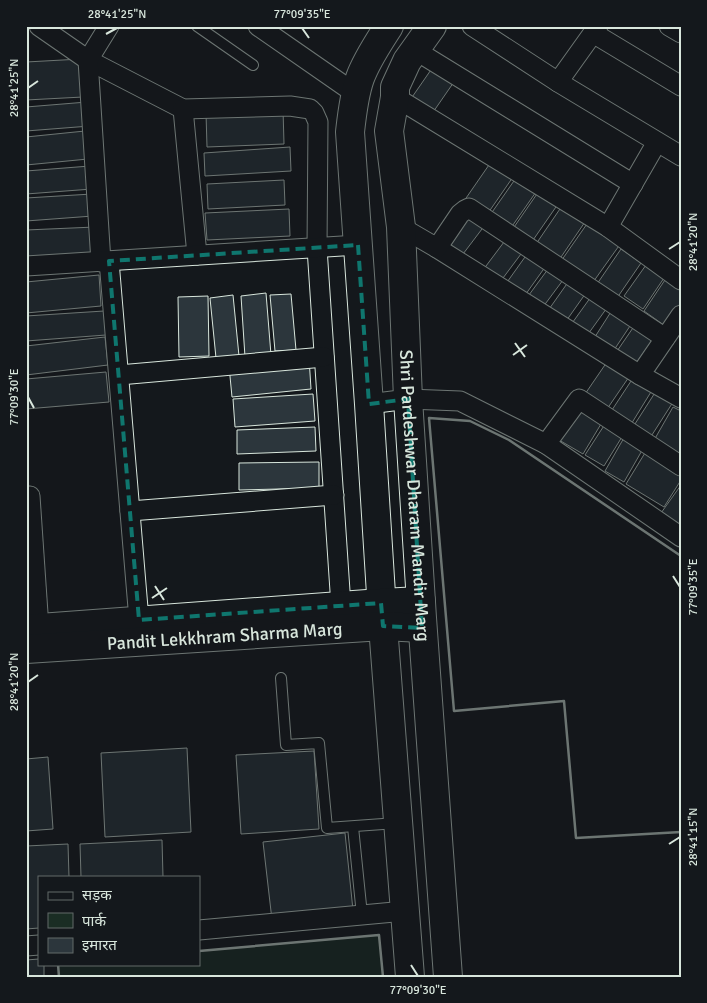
<svg xmlns="http://www.w3.org/2000/svg" width="707" height="1003" viewBox="0 0 707 1003" font-family="Signika,'Noto Sans Devanagari',sans-serif">
<style>
.green{fill:#1a2d24;stroke:#939e99}
.building{fill:#2c363c;stroke:#d8e6dc}
.lines{fill:none;stroke-linecap:round;stroke-linejoin:round}
.lane-casing{stroke:#d8e6dc;stroke-width:12}
.street-casing{stroke:#d8e6dc;stroke-width:21}
.secondary-casing{stroke:#d8e6dc;stroke-width:30}
.lane{stroke:#14181c;stroke-width:10}
.street{stroke:#14181c;stroke-width:19}
.secondary{stroke:#14181c;stroke-width:28}
.wall{stroke:#d8e6dc;stroke-width:2.5}
.marked{fill:none;stroke:#0f766e;stroke-width:4;stroke-dasharray:10 6;stroke-linejoin:round}
.ticks{fill:none;stroke:#d8e6dc;stroke-width:2}
.labels{text-anchor:middle;dominant-baseline:central;stroke-width:4;stroke-linejoin:round;paint-order:stroke}
.street-label{font-size:18px;fill:#d8e6dc;stroke:#14181c}
.neatline{fill:none;stroke:#d8e6dc;stroke-width:2}
.ticks-label{font-size:12px;text-anchor:middle;fill:#d8e6dc}
</style>
<rect width="100%" height="100%" fill="#14181c"/>
<path class="green" d="M379 935 383 977H59L58 964H199V951Z"/>
<g class="building">
<path d="M81 59 83 97 26 100V62Z"/>
<path d="M435 64 456 79 429 118 408 103Z"/>
<path d="M87 102 90 126 26 131V107Z"/>
<path d="M283 109 284 144 207 147 206 113Z"/>
<path d="M85 131 88 159 26 165V137Z"/>
<path d="M290 147 291 171 205 176 204 153Z"/>
<path d="M491 162 513 177 486 216 464 201Z"/>
<path d="M90 166 92 189 26 194V171Z"/>
<path d="M516 178 536 192 508 232 488 218Z"/>
<path d="M284 180 285 205 208 209 207 184Z"/>
<path d="M539 191 558 204 531 243 512 230Z"/>
<path d="M92 194 93 216 26 221V198Z"/>
<path d="M564 203 587 219 559 260 536 244Z"/>
<path d="M289 209 290 236 207 240 205 213Z"/>
<path d="M468 212 485 225 460 258 443 246Z"/>
<path d="M589 221 621 243 591 285 559 264Z"/>
<path d="M95 227 96 254 26 258V230Z"/>
<path d="M507 238 524 250 500 282 483 270Z"/>
<path d="M621 249 641 263 617 298 597 284Z"/>
<path d="M530 250 548 263 523 298 505 285Z"/>
<path d="M551 265 566 276 540 311 526 299Z"/>
<path d="M646 265 664 278 643 309 624 296Z"/>
<path d="M99 275 101 306 26 313V282Z"/>
<path d="M667 277 681 286V310L668 328 644 311Z"/>
<path d="M571 278 588 290 564 324 547 312Z"/>
<path d="M266 293 271 355 245 357 241 296Z"/>
<path d="M291 294 296 350 275 351 270 295Z"/>
<path d="M593 294 609 305 586 337 570 326Z"/>
<path d="M233 295 239 356 216 358 210 298Z"/>
<path d="M208 296 209 356 179 357 178 297Z"/>
<path d="M614 307 634 320 612 353 593 340Z"/>
<path d="M104 311 106 335 26 341V316Z"/>
<path d="M637 322 656 335 634 366 615 354Z"/>
<path d="M105 337 108 365 26 375V346Z"/>
<path d="M309 358 311 389 232 397 229 366Z"/>
<path d="M609 359 631 374 605 412 583 397Z"/>
<path d="M106 372 109 402 26 409V379Z"/>
<path d="M635 375 654 387 630 426 610 413Z"/>
<path d="M658 388 675 399 650 438 633 427Z"/>
<path d="M313 394 315 421 235 427 233 399Z"/>
<path d="M580 405 604 419 583 454 559 440Z"/>
<path d="M673 407 681 411V458L653 442Z"/>
<path d="M607 421 625 432 604 466 585 455Z"/>
<path d="M315 427 316 451 237 454V430Z"/>
<path d="M625 436 644 447 624 482 605 471Z"/>
<path d="M648 448 681 467V480L664 507 626 484Z"/>
<path d="M319 462V488L239 490V463Z"/>
<path d="M681 485V524L680 525 661 513Z"/>
<path d="M187 748 191 832 105 837 101 753Z"/>
<path d="M314 751 319 829 241 834 236 755Z"/>
<path d="M48 757 53 829 26 831V759Z"/>
<path d="M345 833 353 910 272 920 263 842Z"/>
<path d="M162 840 163 877H81L80 844Z"/>
<path d="M68 844 69 877H39V928L26 929V846Z"/>
<path d="M39 959V964H44V977H26V960Z"/>
</g>
<g class="lines">
<g class="lane-casing">
<g id="lane">
<path d="M197 26 253 65"/>
<path d="M281 678 286 745 319 743 327 828 397 823"/>
<path d="M353 827 362 915"/>
</g>
</g>
<g class="street-casing">
<g id="street">
<path d="M39 26 88 60 183 109 290 106 310 109 314 113 318 122 317 248 341 606"/>
<path d="M258 26 356 94"/>
<path d="M472 26 558 82 598 26"/>
<path d="M669 26 681 33"/>
<path d="M593 33 681 86"/>
<path d="M415 50 633 184"/>
<path d="M558 82 681 156"/>
<path d="M395 97 608 227 681 280"/>
<path d="M183 109 197 255"/>
<path d="M401 227 437 248 640 375"/>
<path d="M608 227 657 142"/>
<path d="M437 248 460 214 465 210 469 208 665 338"/>
<path d="M109 261 139 620"/>
<path d="M101 262 88 60 109 26"/>
<path d="M26 266 358 245"/>
<path d="M681 315 640 375 681 398"/>
<path d="M119 375 324 357"/>
<path d="M369 404 408 399 460 401 546 444 681 537"/>
<path d="M546 444 579 399 681 466"/>
<path d="M30 496 39 628"/>
<path d="M130 511 334 495"/>
<path d="M199 930 405 911"/>
<path d="M26 946 39 945"/>
</g>
</g>
<g class="secondary-casing">
<g id="secondary">
<path d="M389 26C379 42 367 59 360 78 354 95 352 114 350 132L369 404 383 626 410 977"/>
<path id="s1" d="M432 26 407 61 395 87V97L389 131 401 227 408 399 422 618 448 977"/>
<path d="M26 629 381 603 421 601"/>
<path id="s2" d="M26 649 383 626 422 628"/>
</g>
</g>
<use href="#lane" class="lane"/>
<use href="#street" class="street"/>
<use href="#secondary" class="secondary"/>
<g class="wall">
<path d="M681 556 509 440 470 421 429 418 454 711 564 701 576 838 681 832"/>
<path d="M199 951 379 935 383 977"/>
<path d="M58 964 59 977"/>
</g>
</g>
<path d="M0 0H707V1003H0ZM358 245 369 404 408 399 422 628 383 626 381 603 139 620 109 261Z" fill="#14181c" fill-opacity=".55" fill-rule="evenodd"/>
<path class="marked" d="M358 245 369 404 408 399 422 628 383 626 381 603 139 620 109 261Z"/>
<path class="ticks" d="M302 28 309 38M106 34 117 28M28 88 38 81M669 249 680 242M515 343 525 357M513 355 527 345M28 397 34 408M673 576 680 587M155 586 164 600M152 598 167 588M28 682 38 675M669 844 680 837M411 965 418 976"/>
<g class="labels">
<g class="street-label">
<text stroke="none"><textPath href="#s1" startOffset="482">Shri Pardeshwar Dharam Mandir Marg</textPath></text>
<text stroke="none"><textPath href="#s2" startOffset="199">Pandit Lekkhram Sharma Marg</textPath></text>
</g>
</g>
<rect width="707" height="1003" fill="none" stroke="#14181c" stroke-width="55"/>
<rect x="38" y="876" width="162" height="90" fill="#14181c" stroke="#626a69"/>
<rect x="48" y="892" width="25" height="8" fill="#14181c" stroke="#626a69"/>
<text x="82" y="900" font-size="15" fill="#d8e6dc">सड़क</text>
<rect x="48" y="913" width="25" height="15" fill="#1a2d24" stroke="#626a69"/>
<text x="82" y="926" font-size="15" fill="#d8e6dc">पार्क</text>
<rect x="48" y="938" width="25" height="15" fill="#2c363c" stroke="#626a69"/>
<text x="82" y="950" font-size="15" fill="#d8e6dc">इमारत</text>
<rect x="28" y="28" width="652" height="948" class="neatline"/>
<g class="ticks-label">
<text x="117" y="18">28°41'25"N</text>
<text x="302" y="18">77°09'35"E</text>
<text transform="translate(14 88) rotate(-90)" y="4">28°41'25"N</text>
<text transform="translate(693 242) rotate(-90)" y="4">28°41'20"N</text>
<text transform="translate(14 397) rotate(-90)" y="4">77°09'30"E</text>
<text transform="translate(693 587) rotate(-90)" y="4">77°09'35"E</text>
<text transform="translate(14 682) rotate(-90)" y="4">28°41'20"N</text>
<text transform="translate(693 837) rotate(-90)" y="4">28°41'15"N</text>
<text x="418" y="994">77°09'30"E</text>
</g>
</svg>
